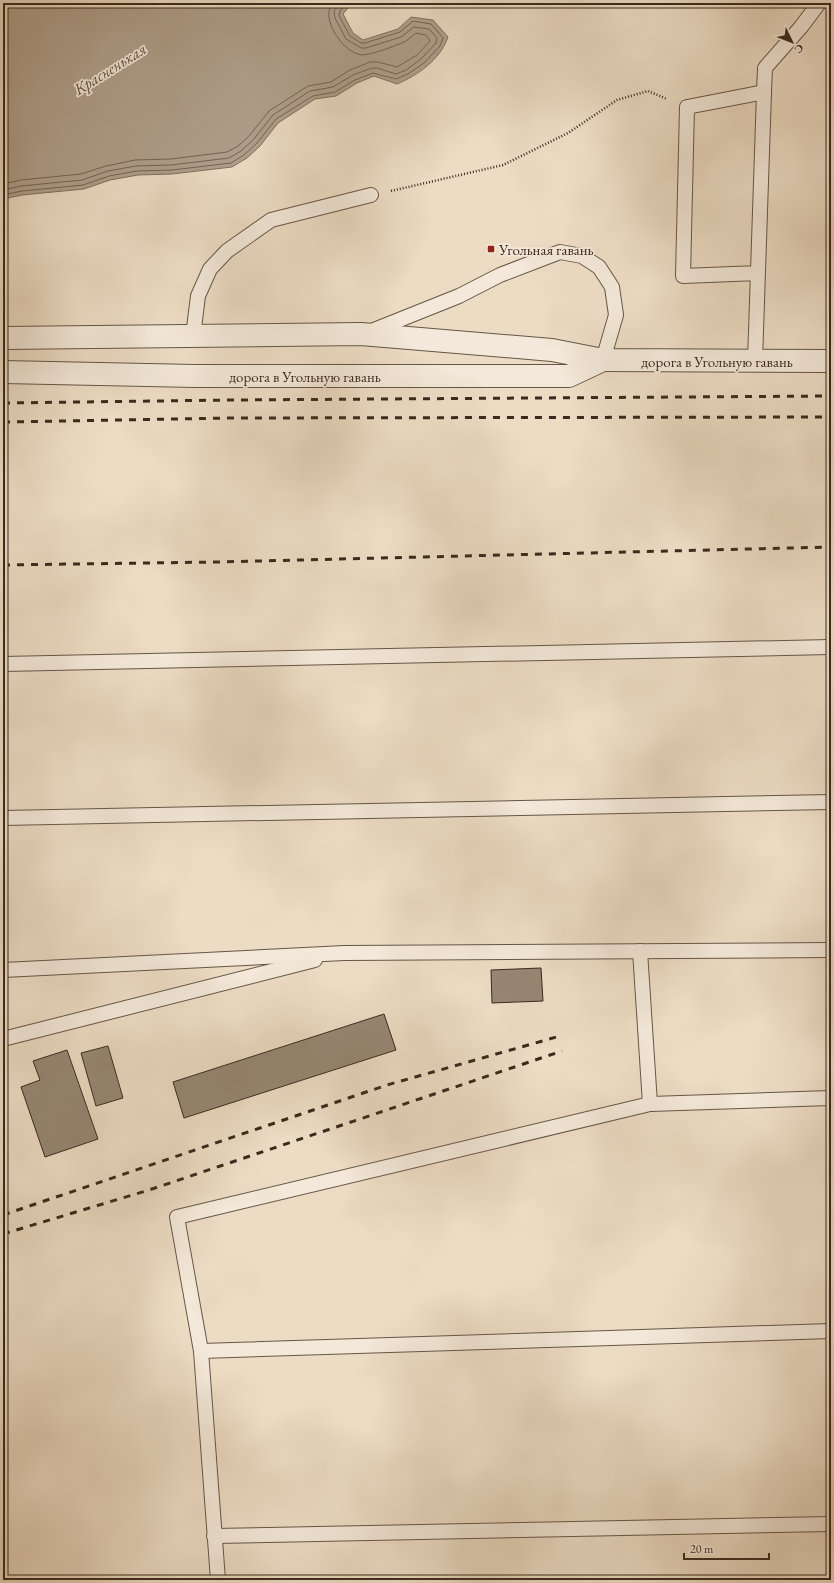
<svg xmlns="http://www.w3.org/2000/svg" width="834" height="1583" viewBox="0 0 834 1583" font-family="'EB Garamond',serif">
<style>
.water{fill:#af9f8b;stroke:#80705f}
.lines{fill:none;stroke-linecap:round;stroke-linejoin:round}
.shore{stroke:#746454;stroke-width:1}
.building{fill:#968774;stroke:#392a1d}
.lane-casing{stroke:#665647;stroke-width:16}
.street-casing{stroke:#665647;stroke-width:24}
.path{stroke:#392a1d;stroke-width:2.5;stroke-dasharray:1 2;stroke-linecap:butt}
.lane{stroke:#f3e8d9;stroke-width:14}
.street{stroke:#f3e8d9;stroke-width:22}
.rail{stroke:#392a1d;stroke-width:3;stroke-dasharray:7 7;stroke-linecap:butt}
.poi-dot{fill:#8f2418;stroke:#f3e8d9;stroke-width:1.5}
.labels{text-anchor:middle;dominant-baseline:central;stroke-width:3.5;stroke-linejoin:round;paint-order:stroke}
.poi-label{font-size:15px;fill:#392a1d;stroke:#f3e8d9;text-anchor:start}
.street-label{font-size:15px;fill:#392a1d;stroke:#f3e8d9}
.water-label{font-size:16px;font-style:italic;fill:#5c4d3e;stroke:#f3e8d9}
</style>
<rect width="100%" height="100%" fill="#ecdcc4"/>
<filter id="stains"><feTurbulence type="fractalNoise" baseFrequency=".005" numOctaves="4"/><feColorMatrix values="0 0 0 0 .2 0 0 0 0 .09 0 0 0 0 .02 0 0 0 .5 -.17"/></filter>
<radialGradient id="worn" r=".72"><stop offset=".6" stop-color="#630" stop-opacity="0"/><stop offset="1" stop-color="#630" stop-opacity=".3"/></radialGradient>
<path class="water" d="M3 3H352L343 14 353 33 363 40 398 29 411 17 433 20 448 37C440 60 418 75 397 84L374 76 357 83 336 96 315 99 278 123 260 146 247 158 232 167 172 174 138 175 110 180 84 189 22 195 3 199Z"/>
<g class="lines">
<g class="shore">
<path d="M3 184 21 180 81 174 106 166 135 160 171 159 227 152 238 146 249 136 269 111 308 86 331 82 350 70 370 62H378L397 67 417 55 430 41 426 35 416 33C412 36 408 40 404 42 395 46 371 55 362 55 343 53 320 19 332 3"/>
<path d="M3 190 21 186 82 180 108 171 136 166 171 165 229 158 241 151 253 140 273 115 310 91 333 87 353 75 372 68H377L396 74 406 70 421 59 436 43 437 38 429 29 414 27 401 37 366 48H361L346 39 335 18 334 11 340 3"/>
<path d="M3 195 22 191 83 185 109 176 137 171 172 170 231 163 244 155 257 143 276 119 313 96 335 92 355 80 373 73 396 79 408 74 424 63 440 46 443 38 431 24 413 21 400 32 365 43H361L350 36 339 16 340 11 346 3"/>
</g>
</g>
<g class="building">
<path d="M541 968 543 1001 492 1003 491 970Z"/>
<path d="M384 1014 396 1050 184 1118 173 1082Z"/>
<path d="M108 1046 123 1098 96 1106 81 1053Z"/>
<path d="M67 1050 98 1139 45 1157 21 1087 40 1080 33 1061Z"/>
</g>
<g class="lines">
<g class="lane-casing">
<g id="lane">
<path d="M764 92 765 68 801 27 819 3"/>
<path d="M369 332 459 296 500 275 560 252 582 256 599 267 612 287 616 315 603 360"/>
<path d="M193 336 198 296 210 269 227 251 271 220 371 195"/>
<path d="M755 361 764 92 687 107 683 276 758 273"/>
<path d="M3 664 831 647"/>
<path d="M3 818 831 802"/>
<path d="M640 951 650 1104"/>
<path d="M3 970 344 953 831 950"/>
<path d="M3 1039 315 960"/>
<path d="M201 1351 831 1331"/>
<path d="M214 1536 831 1524"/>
<path d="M218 1580 201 1351 177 1217 650 1104 831 1098"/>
</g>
</g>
<g class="street-casing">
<g id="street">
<path d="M3 338 361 334 552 350 603 360 831 361"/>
<path d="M3 372 195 376H569L603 360"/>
</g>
</g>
<path class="path" d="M391 191 503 165 568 133 617 100 648 91 667 99"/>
<use href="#lane" class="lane"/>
<use href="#street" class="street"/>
<g class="rail">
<path d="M3 403 232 400 831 396"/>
<path d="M3 422 230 418 831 417"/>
<path d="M3 565 218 562 831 547"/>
<path d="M3 1215 387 1085 560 1036"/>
<path d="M3 1234 149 1190 562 1051"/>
</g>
</g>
<rect class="poi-dot" x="487" y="245" width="8" height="8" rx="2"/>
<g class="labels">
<g class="poi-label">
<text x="499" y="249">Угольная гавань</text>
</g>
<g class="street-label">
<text x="717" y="361">дорога в Угольную гавань</text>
<text x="305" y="376">дорога в Угольную гавань</text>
</g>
<g class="water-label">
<text transform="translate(110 69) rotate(-32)">Красненькая</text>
</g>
</g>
<rect width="834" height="1583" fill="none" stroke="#ecdcc4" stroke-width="16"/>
<rect x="4" y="4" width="826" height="1575" fill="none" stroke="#392a1d" stroke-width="2"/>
<rect x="8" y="8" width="818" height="1567" fill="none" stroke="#392a1d"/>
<g transform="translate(792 42) rotate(133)" stroke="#f3e8d9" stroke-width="3" paint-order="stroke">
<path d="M0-3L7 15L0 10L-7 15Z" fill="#392a1d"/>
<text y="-6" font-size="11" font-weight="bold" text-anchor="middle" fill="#392a1d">С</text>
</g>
<path d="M684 1553v6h85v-6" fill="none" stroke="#392a1d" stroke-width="2"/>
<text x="690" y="1553" font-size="12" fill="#392a1d" stroke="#f3e8d9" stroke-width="3" paint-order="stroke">20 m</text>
<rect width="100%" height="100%" filter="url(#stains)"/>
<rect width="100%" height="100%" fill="url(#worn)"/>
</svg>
